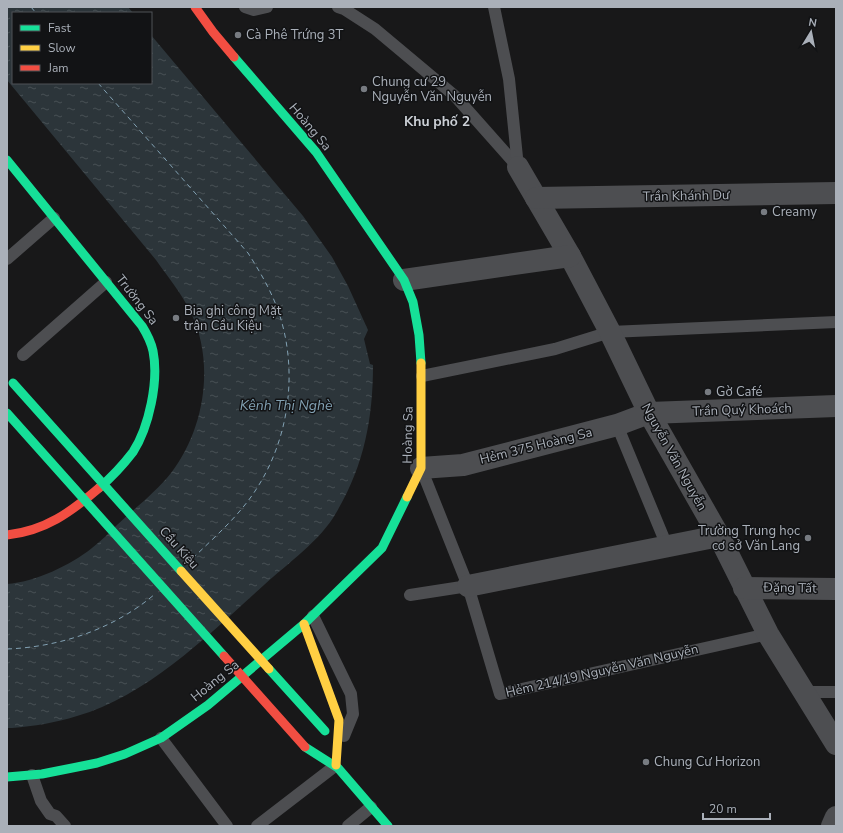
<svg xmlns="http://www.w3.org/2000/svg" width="843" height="833" viewBox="0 0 843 833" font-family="'Nunito Sans',sans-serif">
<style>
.water{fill:url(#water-ripples)}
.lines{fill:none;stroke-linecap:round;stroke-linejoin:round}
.ferry{stroke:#82a1b3;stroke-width:1;stroke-dasharray:5 4;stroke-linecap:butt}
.lane{stroke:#4d4e51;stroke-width:12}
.street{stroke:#4d4e51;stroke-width:22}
.fast{stroke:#16e098;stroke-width:9}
.slow{stroke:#ffcf43;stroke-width:9}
.jam{stroke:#f24e42;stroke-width:9}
.fast-bridge{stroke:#16e098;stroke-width:9}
.slow-bridge{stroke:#ffcf43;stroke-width:9}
.jam-bridge{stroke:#f24e42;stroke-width:9}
.poi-dot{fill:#777b81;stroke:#121315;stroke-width:1.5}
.labels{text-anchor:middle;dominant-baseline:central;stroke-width:3;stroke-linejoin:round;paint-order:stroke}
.poi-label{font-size:13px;fill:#aab0b9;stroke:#121315;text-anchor:start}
.street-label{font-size:13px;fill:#aab0b9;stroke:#121315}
.neighbourhood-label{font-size:14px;font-weight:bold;fill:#cbcfd5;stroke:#121315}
.water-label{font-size:14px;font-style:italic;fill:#82a1b3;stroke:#121315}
</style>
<defs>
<pattern id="water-ripples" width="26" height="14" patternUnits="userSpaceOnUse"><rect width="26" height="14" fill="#2c353a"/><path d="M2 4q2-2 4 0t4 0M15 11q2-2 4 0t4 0" fill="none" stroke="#485054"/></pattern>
</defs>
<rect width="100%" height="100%" fill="#181819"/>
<path class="water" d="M7 7H128L133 13H13V83H151V35L303 216 332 257 348 286 368 330 364 339 370 364 373 365C373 419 364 466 336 513 321 540 287 564 264 585 209 634 149 695 77 716 55 723 34 726 12 728H7V584C35 582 71 565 92 548 101 541 109 533 117 525 135 508 156 492 171 473 205 429 215 362 191 313 182 294 168 277 156 260L7 80Z"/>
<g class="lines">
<g class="ferry">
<path d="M31 7 36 13"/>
<path d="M98 83 248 253C262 275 275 297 282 323 299 385 285 456 244 506 228 526 207 544 189 562"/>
<path d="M7 649C60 647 114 629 155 594"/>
</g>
<g class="lane">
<path d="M245 7 254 10 267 7"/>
<path d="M338 7 344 9 375 29 455 96 518 167"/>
<path d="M494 7 509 79 518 167"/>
<path d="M7 259 54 218"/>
<path d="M23 355 106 282"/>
<path d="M422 376 555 349 610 332 836 322"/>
<path d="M617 425 667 546"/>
<path d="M421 468 468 586 500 694 768 634"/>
<path d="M410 595 468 586"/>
<path d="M313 616 351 694 353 714 344 736"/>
<path d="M804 692H836"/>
<path d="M161 738 227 826"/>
<path d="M32 775 41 801 50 814 56 816 65 826"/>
<path d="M257 826 335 766"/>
<path d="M348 826 371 807"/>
</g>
<g class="street">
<path d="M518 167 570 256 610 332 649 413 719 536 768 634 836 744"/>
<path d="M536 198 836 193"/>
<path d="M404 280 570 256"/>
<path d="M421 468 463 465 617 425 649 413 836 406"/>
<path d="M468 586 719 536"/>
<path d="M744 588 836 589"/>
<path d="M832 826 836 817"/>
</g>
<g class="fast">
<path d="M234 57 316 152 404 280 413 302 419 335 421 363"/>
<path d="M7 160 142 326C147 334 151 342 153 351 159 381 149 427 133 452 123 465 112 477 99 488"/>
<path d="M305 747 338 768 388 826"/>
<path d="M7 777 42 774 97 763 125 754 161 738 208 705 304 624 382 548 407 497"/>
</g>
<g class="slow">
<path d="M407 497 421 468V363"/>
<path d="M304 624 339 720 336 765"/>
</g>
<g class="jam">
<path d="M195 7 213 32 234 57"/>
<path d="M7 535C45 531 71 512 99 488"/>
</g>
<g class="fast-bridge">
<path d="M13 383 181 571"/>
<path d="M7 413 224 656"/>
<path d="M269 669 325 731"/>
</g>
<path class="slow-bridge" d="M181 571 269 669"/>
<path class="jam-bridge" d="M224 656 305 747"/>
</g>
<g class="poi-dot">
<circle cx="238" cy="35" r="4"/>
<circle cx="364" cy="89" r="4"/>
<circle cx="764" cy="212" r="4"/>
<circle cx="176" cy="318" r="4"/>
<circle cx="708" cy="392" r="4"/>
<circle cx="808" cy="538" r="4"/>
<circle cx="646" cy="762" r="4"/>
</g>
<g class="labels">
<g class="poi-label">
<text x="246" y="35">Cà Phê Trứng 3T</text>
<text x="372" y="82">Chung cư 29<tspan x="372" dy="15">Nguyễn Văn Nguyễn</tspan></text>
<text x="772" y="212">Creamy</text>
<text x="184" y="311">Bia ghi công Mặt<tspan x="184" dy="15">trận Cầu Kiệu</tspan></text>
<text x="716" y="392">Gờ Café</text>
<text x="800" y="531" text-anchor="end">Trường Trung học<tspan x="800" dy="15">cơ sở Văn Lang</tspan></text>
<text x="654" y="762">Chung Cư Horizon</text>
</g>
<g class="street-label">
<text transform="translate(310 127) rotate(50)">Hoàng Sa</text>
<text transform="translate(686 196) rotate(-1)">Trần Khánh Dư</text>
<text transform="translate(137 300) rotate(52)">Trường Sa</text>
<text transform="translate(742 410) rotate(-2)">Trần Quý Khoách</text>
<text transform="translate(408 435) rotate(-89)">Hoàng Sa</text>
<text transform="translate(536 446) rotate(-14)">Hẻm 375 Hoàng Sa</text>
<text transform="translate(674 457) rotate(61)">Nguyễn Văn Nguyễn</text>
<text transform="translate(179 548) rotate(48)">Cầu Kiệu</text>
<text transform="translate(790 588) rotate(1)">Ðặng Tất</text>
<text transform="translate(602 671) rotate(-13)">Hẻm 214/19 Nguyễn Văn Nguyễn</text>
<text transform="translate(215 681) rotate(-39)">Hoàng Sa</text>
</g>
<g class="neighbourhood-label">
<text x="437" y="121">Khu phố 2</text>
</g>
<g class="water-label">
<text x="286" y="405">Kênh Thị Nghè</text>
</g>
</g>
<rect width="843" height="833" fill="none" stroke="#aab0b9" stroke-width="16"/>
<rect x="12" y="12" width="140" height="72" fill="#121315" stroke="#4f5257"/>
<rect x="20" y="25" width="20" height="6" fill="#16e098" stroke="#4f5257"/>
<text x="48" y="32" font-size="12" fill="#aab0b9">Fast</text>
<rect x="20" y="45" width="20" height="6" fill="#ffcf43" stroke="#4f5257"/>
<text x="48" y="52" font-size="12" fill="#aab0b9">Slow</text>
<rect x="20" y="65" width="20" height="6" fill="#f24e42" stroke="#4f5257"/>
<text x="48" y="72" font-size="12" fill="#aab0b9">Jam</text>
<g transform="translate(811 32) rotate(10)" stroke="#121315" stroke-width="3" paint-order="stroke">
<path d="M0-3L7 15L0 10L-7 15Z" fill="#aab0b9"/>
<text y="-6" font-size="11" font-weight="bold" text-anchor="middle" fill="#aab0b9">N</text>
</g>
<path d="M703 813v6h67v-6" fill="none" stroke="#aab0b9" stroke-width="2"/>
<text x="709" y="813" font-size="12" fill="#aab0b9" stroke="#121315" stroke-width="3" paint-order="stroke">20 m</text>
</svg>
